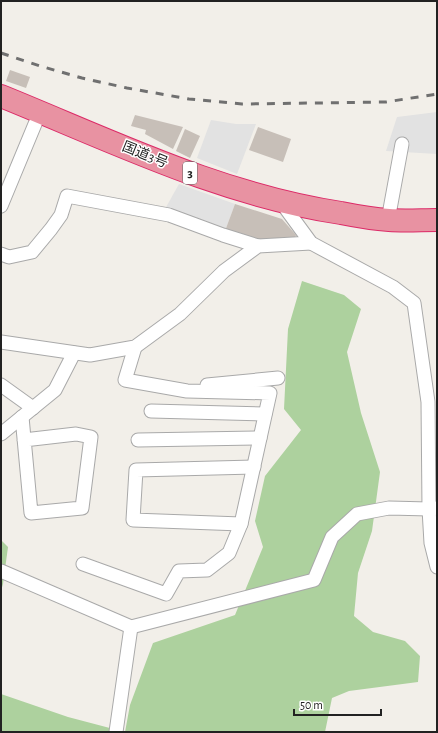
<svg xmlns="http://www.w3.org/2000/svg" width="438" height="733" viewBox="0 0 438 733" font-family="'Alegreya Sans','Noto Sans JP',sans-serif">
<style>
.forest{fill:#add19e}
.parking{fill:#e2e2e2}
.building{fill:#c7bfb8}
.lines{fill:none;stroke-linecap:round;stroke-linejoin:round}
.street-casing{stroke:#a9a9a9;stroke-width:15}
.highway-casing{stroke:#dc2a67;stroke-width:24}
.street{stroke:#fff;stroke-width:13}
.highway{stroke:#e892a2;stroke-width:22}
.rail{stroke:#707070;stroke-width:3;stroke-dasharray:8 8;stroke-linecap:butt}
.labels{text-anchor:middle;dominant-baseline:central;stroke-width:3;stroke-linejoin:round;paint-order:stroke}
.shield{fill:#fff;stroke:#646464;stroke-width:1}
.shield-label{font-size:13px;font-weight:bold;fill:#222}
.street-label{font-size:14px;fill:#222;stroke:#fff}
</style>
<rect width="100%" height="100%" fill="#f2efe9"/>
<g class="forest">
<path d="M302 281 344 295 361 309 347 352 361 413 380 472 372 531 358 573 354 616 373 632 405 641 420 656 418 682 349 691 332 698 325 732H125L130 705 153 643 235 615 263 547 255 521 265 476 301 430 284 409 288 329Z"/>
<path d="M1 540 8 547 3 584 1 591Z"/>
<path d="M1 694 68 717 125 732H1Z"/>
</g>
<g class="parking">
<path d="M437 112V154L386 151 397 117Z"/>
<path d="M211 120 236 124H256L237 174 197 158Z"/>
<path d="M179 184 235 204 225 231 165 209Z"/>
</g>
<g class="building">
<path d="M10 70 30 77 26 88 6 81Z"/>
<path d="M135 115 183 127 173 149 145 134 146 130 131 126Z"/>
<path d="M258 127 291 139 283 162 249 150Z"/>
<path d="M185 129 200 136 190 158 176 151Z"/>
<path d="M235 204 282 219 296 235 294 240 260 241 225 231Z"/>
</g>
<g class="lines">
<g class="street-casing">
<g id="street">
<path d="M281 202 311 243 393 287 414 303 428 402 429 509 431 543 437 567"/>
<path d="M1 206 40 112"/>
<path d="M388 220 402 144"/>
<path d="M1 254 9 257 32 252 51 229 61 215 67 196 169 215 223 235 258 246"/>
<path d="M1 342 90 355 135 347 180 314 224 271 258 246 311 243"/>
<path d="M1 385 33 408"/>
<path d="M207 385 278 378"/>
<path d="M151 411 265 414"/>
<path d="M22 417 31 513 82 508 91 437 76 434 24 440"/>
<path d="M1 434 55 390 74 353"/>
<path d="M138 440 260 438"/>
<path d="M241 524 133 520 136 470 254 467"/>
<path d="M83 564 166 594 179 571 207 570 229 553 241 524 270 393 187 391 125 380 135 347"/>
<path d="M1 571 131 627 314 580 332 537 357 514 389 508 429 509 437 508"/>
<path d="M116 732 131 627"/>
</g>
</g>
<g class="highway-casing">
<path id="highway" d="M1 96C112 141 221 195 341 213 356 216 373 219 389 220 405 221 421 220 437 220"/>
</g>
<use href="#street" class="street"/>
<use href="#highway" class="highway"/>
<path class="rail" d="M1 53 40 66 82 78 127 88 189 99 242 104 386 102 437 94"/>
</g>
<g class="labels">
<rect class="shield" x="183" y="162" width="14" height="22" rx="3"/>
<g class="shield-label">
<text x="190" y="173">3</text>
</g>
<g class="street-label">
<text transform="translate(145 155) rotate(22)">国道3号</text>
</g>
</g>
<rect width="438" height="733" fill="none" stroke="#222222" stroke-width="4"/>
<path d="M294 709v6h87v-6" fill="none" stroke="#222222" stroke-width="2"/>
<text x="300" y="709" font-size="12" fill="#222222" stroke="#ffffff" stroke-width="3" paint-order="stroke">50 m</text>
</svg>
